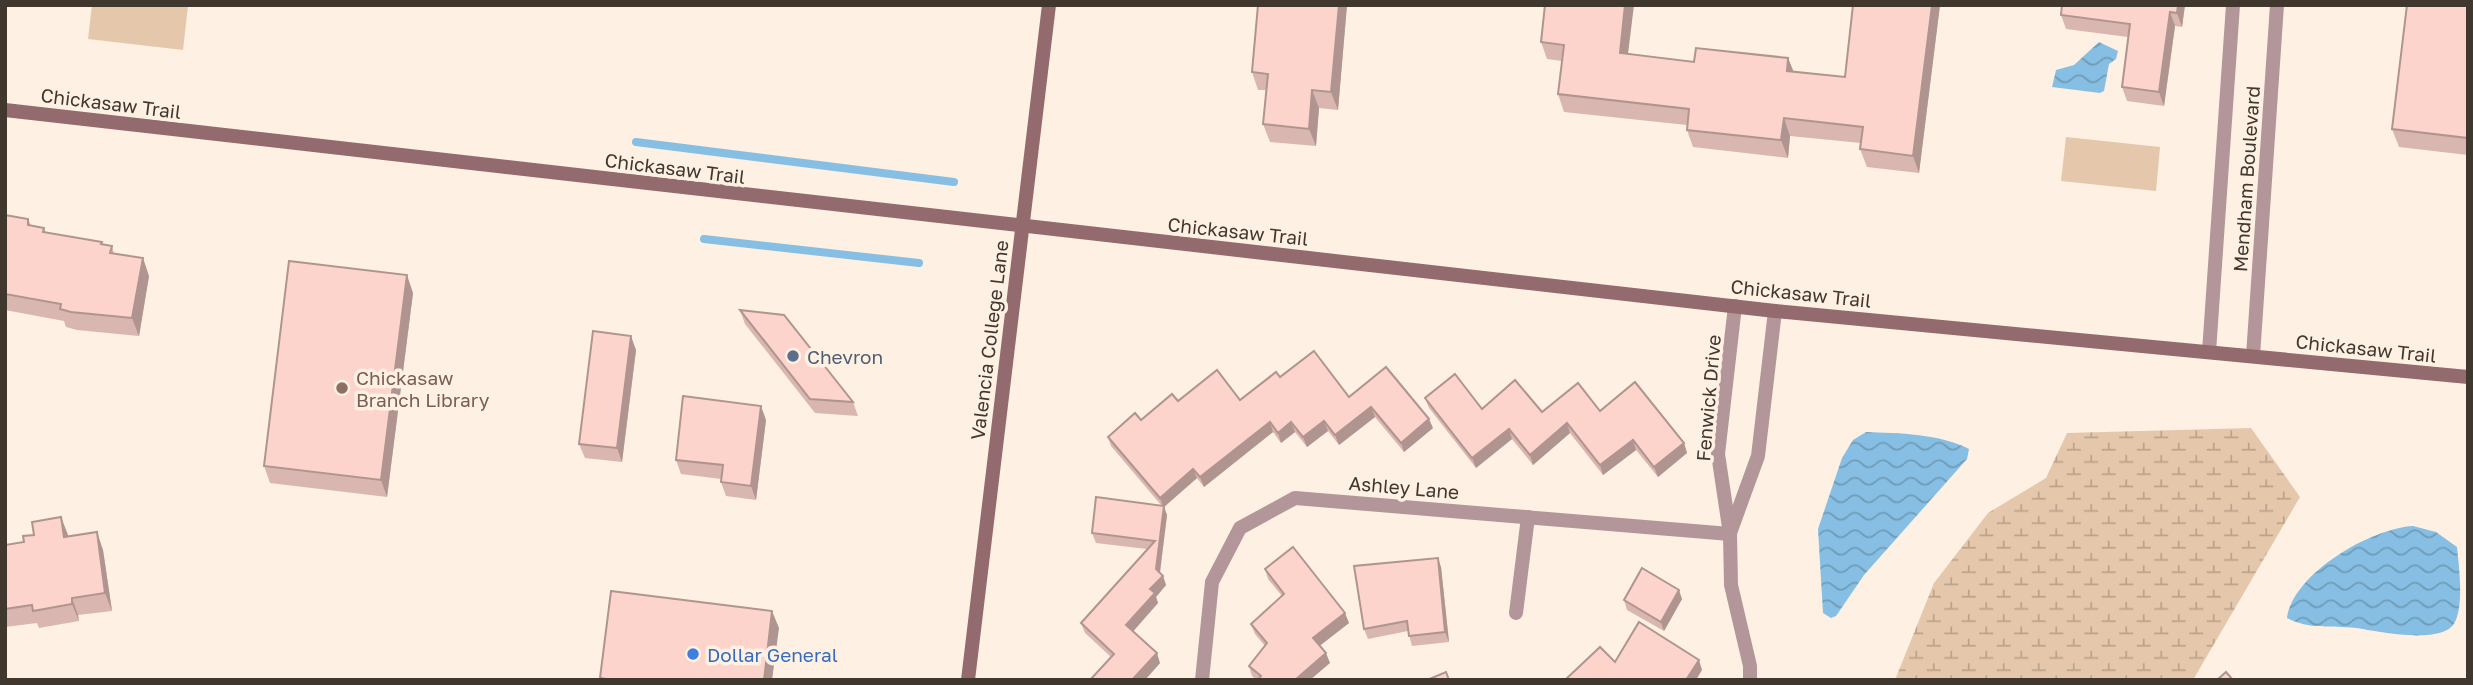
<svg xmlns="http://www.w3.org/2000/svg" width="2473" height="685" viewBox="0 0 2473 685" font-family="'Golos Text',sans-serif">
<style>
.wetland{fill:url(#wetland-marsh)}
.pitch{fill:#e5c8ab}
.water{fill:url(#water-waves)}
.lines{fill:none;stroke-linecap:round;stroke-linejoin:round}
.stream{stroke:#86bfe3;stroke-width:8}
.street{stroke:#b39699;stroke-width:14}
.secondary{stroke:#936a6e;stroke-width:14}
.wall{fill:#d9b6af}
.shaded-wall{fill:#b0948f}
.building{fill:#fcd4cc;stroke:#b0948f;stroke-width:2}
.service-dot{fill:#5c6f8a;stroke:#fef0e2;stroke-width:2.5}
.education-dot{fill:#8d6e63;stroke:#fef0e2;stroke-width:2.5}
.shop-dot{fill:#3f7fe0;stroke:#fef0e2;stroke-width:2.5}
.labels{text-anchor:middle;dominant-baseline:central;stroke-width:7;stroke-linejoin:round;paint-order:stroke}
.street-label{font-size:19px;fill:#40382f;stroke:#fef0e2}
.service-label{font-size:19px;fill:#4e5e75;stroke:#fef0e2;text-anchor:start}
.education-label{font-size:19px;fill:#785e54;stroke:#fef0e2;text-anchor:start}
.shop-label{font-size:19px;fill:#366cbe;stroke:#fef0e2;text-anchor:start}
</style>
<defs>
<pattern id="wetland-marsh" width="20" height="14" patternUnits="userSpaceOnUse" patternTransform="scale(1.75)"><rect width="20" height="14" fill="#e5c8ab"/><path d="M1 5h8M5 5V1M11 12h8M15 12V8" fill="none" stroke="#bba38c"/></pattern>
<pattern id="water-waves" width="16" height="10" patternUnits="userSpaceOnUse" patternTransform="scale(1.75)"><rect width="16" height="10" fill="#86bfe3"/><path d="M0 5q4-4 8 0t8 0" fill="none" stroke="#6f9cb8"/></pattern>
</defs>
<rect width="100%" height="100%" fill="#fef0e2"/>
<path class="wetland" d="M2251 428 2300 497 2193 680H1895L1934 583 1988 513 2046 478 2067 433Z"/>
<g class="pitch">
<path d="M92 5 188 6 183 50 88 39Z"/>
<path d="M2066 137 2160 147 2156 191 2061 181Z"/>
</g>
<g class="water">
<path d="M2099 42 2118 51 2116 59 2109 64 2104 91 2100 93 2052 87 2056 70 2074 65Z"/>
<path d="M1866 432C1898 433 1941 434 1969 449L1967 459 1864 575 1836 616 1831 618 1823 613 1818 529 1842 458 1853 440Z"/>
<path d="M2413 526 2436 532 2457 547C2459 566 2464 605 2455 622 2443 646 2377 631 2356 628 2332 625 2309 630 2287 618 2293 573 2372 528 2413 526Z"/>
</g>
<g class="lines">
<g class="stream">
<path d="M636 142 954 182"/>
<path d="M704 239 919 263"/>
</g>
<g class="street">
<path d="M1735 306 1718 454 1730 534 1731 585 1750 666V680"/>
<path d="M2209 352 2233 5"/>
<path d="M2253 356 2277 5"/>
<path d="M1730 533 1758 456 1775 311"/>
<path d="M1516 613 1528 517"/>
<path d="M1202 680 1212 582 1240 528 1295 498 1730 534"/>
</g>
<g class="secondary">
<path d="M5 110 1775 311 2468 377"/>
<path d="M968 680 1049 5"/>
</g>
</g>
<g class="wall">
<path d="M1347 5 1338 110 1319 108 1316 146 1270 142 1263 124 1266 90H1258L1252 72Z"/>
<path d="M1853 5H1940L1919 173 1867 167 1860 149 1861 143 1790 136 1788 158 1693 147 1687 130V125L1564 112 1558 94 1562 61 1547 59 1541 42 1694 62 1788 58 1793 71 1845 77Z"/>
<path d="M2185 5 2182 27 2175 26 2164 106 2127 101 2122 87 2128 37 2066 29 2061 15Z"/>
<path d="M2468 5V155L2399 147 2392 129Z"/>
<path d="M5 215 28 219 31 225 44 228 46 233 112 246 114 253 149 276 139 336 77 330 66 327 64 321 5 310Z"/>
<path d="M413 293 387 497 270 483 264 466Z"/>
<path d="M740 310 853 402 858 416 815 413 745 324Z"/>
<path d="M636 350 622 462 585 458 579 444Z"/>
<path d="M1280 377 1349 397 1433 428 1404 452 1375 417 1339 445 1328 431 1307 447 1295 432 1281 443 1273 432 1204 487 1197 478 1164 507 1167 515 1160 573 1163 576 1166 585 1156 597 1158 603 1133 631 1160 663 1145 680H1090L1111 657 1085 633 1081 623 1147 549 1096 543 1092 533 1161 505 1111 446 1108 437 1178 401 1240 400Z"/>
<path d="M1425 398 1482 409 1542 412 1600 411 1684 443 1687 453 1658 477 1636 450 1603 475 1570 433 1533 465 1512 439 1476 468 1429 408Z"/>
<path d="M766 420 756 500 726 496 721 482V479L681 474 676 460Z"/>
<path d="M61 517 68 537 103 550 112 611 78 615 79 621 39 628 37 623 5 627V545L24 542Z"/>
<path d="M1441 567 1449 642 1412 646 1408 631 1368 639 1364 629Z"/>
<path d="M1265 569 1349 623 1320 645 1330 663 1257 680 1252 676 1249 666 1265 646 1255 634 1251 624 1282 596 1268 579Z"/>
<path d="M1682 599 1664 631 1627 610 1624 600Z"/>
</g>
<g class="shaded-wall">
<path d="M1339 5H1347L1338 110 1331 92Z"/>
<path d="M1625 5H1634L1626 70 1620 53Z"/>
<path d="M1932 5H1940L1919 173 1913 156Z"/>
<path d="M2178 5H2185L2182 27 2177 13Z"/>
<path d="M2170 12 2175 26 2164 106 2159 92Z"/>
<path d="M1788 58 1795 75 1787 71Z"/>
<path d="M1312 90 1319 108 1316 146 1309 129Z"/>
<path d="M1784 118 1790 136 1788 158 1781 140Z"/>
<path d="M143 258 149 276 139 336 132 318Z"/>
<path d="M407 275 413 293 387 497 381 480Z"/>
<path d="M631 336 636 350 622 462 617 448Z"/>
<path d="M761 406 766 420 756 500 751 486Z"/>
<path d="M1371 407 1375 417 1339 445 1335 435Z"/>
<path d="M1429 419 1433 428 1404 452 1401 443Z"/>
<path d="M1324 421 1328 431 1307 447 1303 437Z"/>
<path d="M1270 422 1273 432 1204 487 1200 477Z"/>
<path d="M1291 422 1295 432 1281 443 1278 433Z"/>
<path d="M1567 423 1570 433 1533 465 1530 455Z"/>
<path d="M1509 429 1512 439 1476 468 1472 458Z"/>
<path d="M1633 440 1636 450 1603 475 1600 465Z"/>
<path d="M1684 443 1687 453 1658 477 1654 467Z"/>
<path d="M1193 469 1197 478 1164 507 1167 515 1159 579 1156 569 1163 507 1160 498Z"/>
<path d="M61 517 68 535 70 555 64 537Z"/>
<path d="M97 532 103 550 112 611 105 593Z"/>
<path d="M1438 558 1441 567 1449 642 1445 632Z"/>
<path d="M1163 576 1166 585 1156 597 1158 603 1130 635 1126 625 1150 589Z"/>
<path d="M1679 590 1682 599 1664 631 1661 622Z"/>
<path d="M72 598 78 615 79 621 72 604Z"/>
<path d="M772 611 779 628 772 680H764Z"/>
<path d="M1345 613 1349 623 1317 648 1313 638Z"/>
<path d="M1157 653 1160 663 1145 680H1132Z"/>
<path d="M1326 653 1330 663 1310 680H1295Z"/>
<path d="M1699 660 1702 670 1696 680H1686Z"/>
</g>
<g class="building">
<path d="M1258 5H1339L1331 92 1312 90 1309 129 1263 124 1268 74 1252 72Z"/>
<path d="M1545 5H1625L1620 53 1694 62 1696 48 1788 58 1787 71 1845 77 1853 5H1932L1913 156 1860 149 1863 127 1784 118 1781 140 1687 130 1689 109 1558 94 1564 45 1541 42Z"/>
<path d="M2062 5H2178L2177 13 2170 12 2159 92 2122 87 2130 24 2061 15Z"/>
<path d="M2407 5H2468V138L2392 129Z"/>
<path d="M5 215 28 219V225L44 228 43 232 102 242 101 244 112 246 110 253 143 258 132 318 71 312 60 309 61 304 5 294Z"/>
<path d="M289 261 407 275 381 480 264 466Z"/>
<path d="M740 310 784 315 853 402 810 399Z"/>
<path d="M593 331 631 336 617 448 579 444Z"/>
<path d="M1314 351 1349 397 1386 367 1429 419 1401 443 1371 407 1335 435 1324 421 1303 437 1291 422 1278 433 1270 422 1200 477 1193 469 1160 498 1108 437 1135 413 1141 420 1172 394 1178 401 1217 370 1240 400 1276 372 1280 377Z"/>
<path d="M1455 374 1482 409 1515 380 1542 412 1578 383 1600 411 1635 382 1684 443 1654 467 1633 440 1600 465 1567 423 1530 455 1509 429 1472 458 1425 398Z"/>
<path d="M683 396 761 406 751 486 721 482 723 465 676 460Z"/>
<path d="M1096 497 1164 506 1156 569 1163 576 1150 589 1155 593 1126 625 1157 653 1132 680H1090L1114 654 1081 623 1155 541 1092 533Z"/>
<path d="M61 517 64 537 97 532 105 593 72 598V604L33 611 32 605 5 609V545L24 542 23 536 34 535 32 522Z"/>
<path d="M1293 547 1345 613 1313 638 1326 653 1295 680H1258L1261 676 1249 666 1267 643 1251 624 1284 594 1265 569Z"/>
<path d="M1438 558 1445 632 1409 636 1407 621 1364 629 1354 566Z"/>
<path d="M1642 568 1679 590 1661 622 1624 600Z"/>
<path d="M611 591 772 611 764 680H612L600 678Z"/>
<path d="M1639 622 1699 660 1686 680H1565L1600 647 1615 662Z"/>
<path d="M1446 672 1449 680H1427Z"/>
<path d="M2226 672 2233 680H2217Z"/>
</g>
<circle class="service-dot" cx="793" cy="356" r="7"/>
<circle class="education-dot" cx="342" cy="388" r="7"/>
<circle class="shop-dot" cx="693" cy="654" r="7"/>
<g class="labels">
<g class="street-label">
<text transform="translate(111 103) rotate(7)">Chickasaw Trail</text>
<text transform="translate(675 168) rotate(7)">Chickasaw Trail</text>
<text transform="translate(2246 179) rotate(-86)">Mendham Boulevard</text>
<text transform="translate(1238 231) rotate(6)">Chickasaw Trail</text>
<text transform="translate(1801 293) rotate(6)">Chickasaw Trail</text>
<text transform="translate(989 340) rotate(-83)">Valencia College Lane</text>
<text transform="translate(2366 348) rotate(6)">Chickasaw Trail</text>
<text transform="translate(1708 398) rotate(-85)">Fenwick Drive</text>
<text transform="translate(1404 487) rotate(5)">Ashley Lane</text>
</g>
<g class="service-label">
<text x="807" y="356">Chevron</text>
</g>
<g class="education-label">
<text x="356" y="377">Chickasaw<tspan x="356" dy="22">Branch Library</tspan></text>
</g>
<g class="shop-label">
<text x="707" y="654">Dollar General</text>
</g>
</g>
<rect width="2473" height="685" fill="none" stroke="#40382f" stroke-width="14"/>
</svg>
